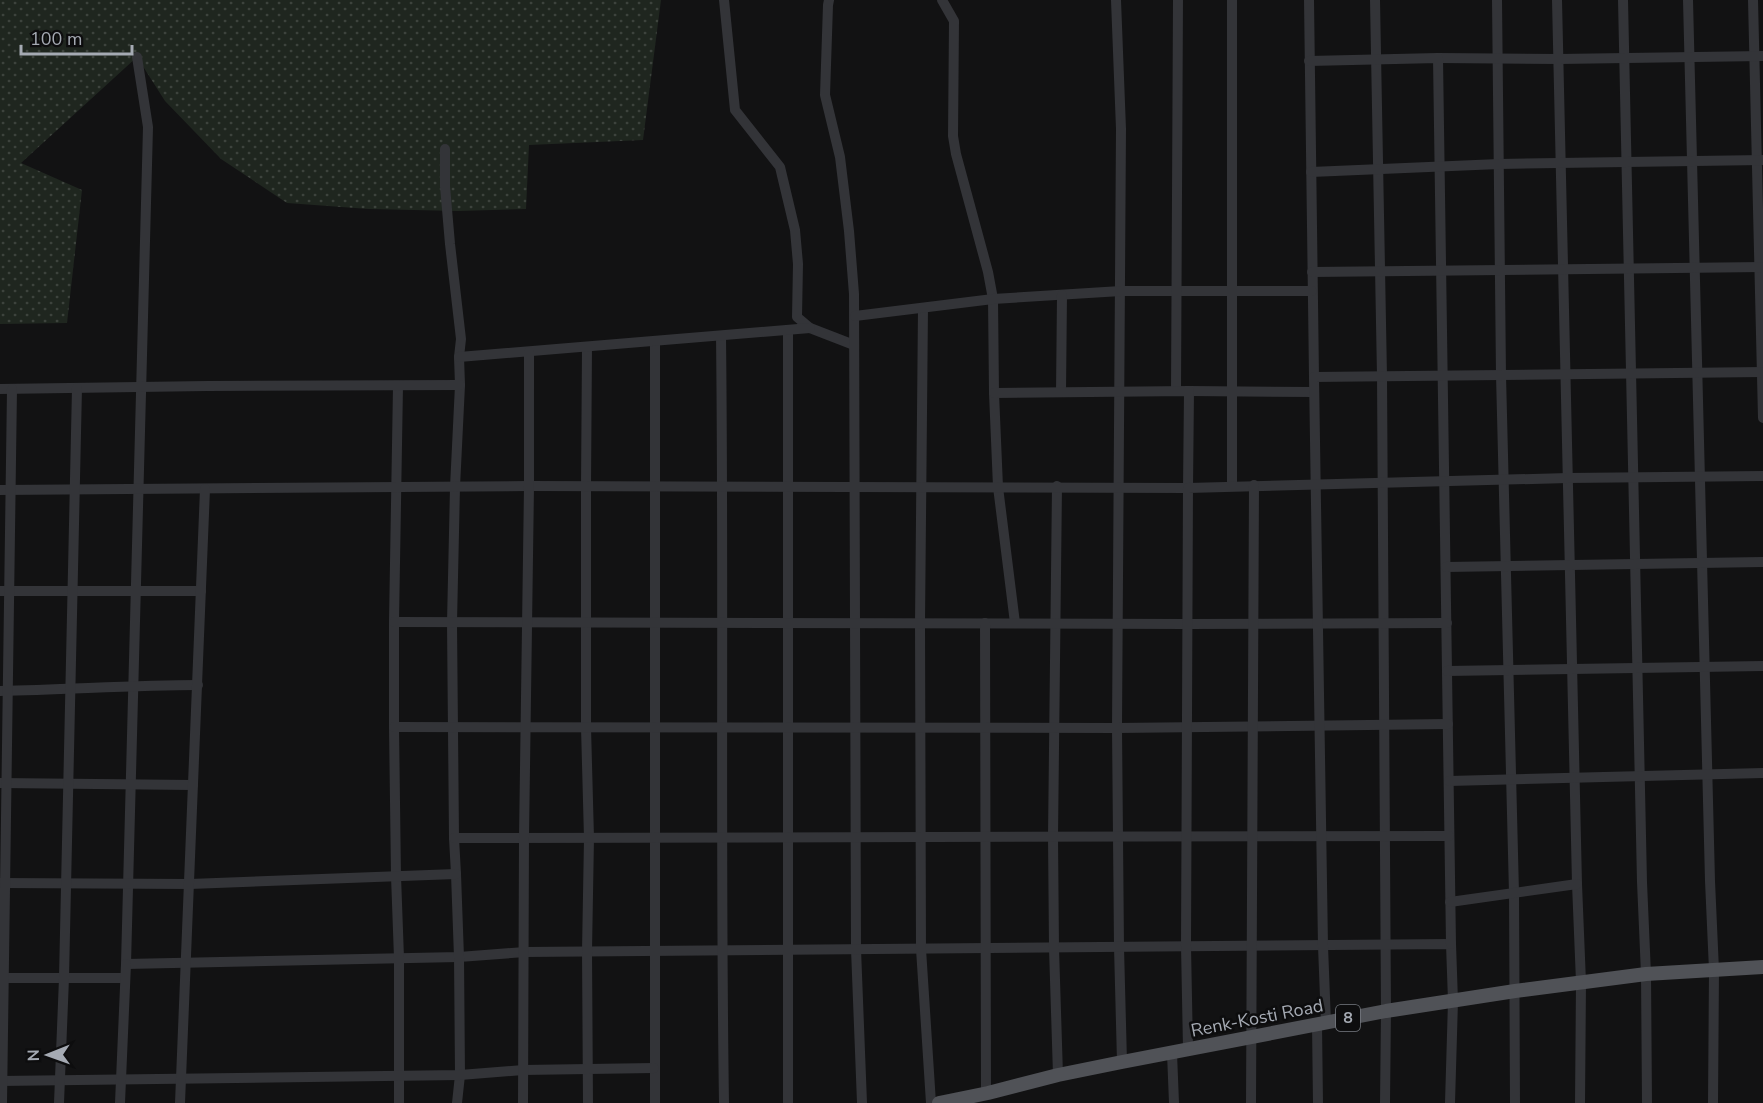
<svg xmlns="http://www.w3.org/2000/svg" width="1763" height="1103" viewBox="0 0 1763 1103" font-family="'Nunito Sans',sans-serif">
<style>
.grass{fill:url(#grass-dots)}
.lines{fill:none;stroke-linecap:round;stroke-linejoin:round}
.minor{stroke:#333438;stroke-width:10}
.major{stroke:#505257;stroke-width:14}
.labels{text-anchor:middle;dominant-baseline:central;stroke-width:5;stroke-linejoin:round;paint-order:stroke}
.shield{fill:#0d0d0e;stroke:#777b82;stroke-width:1.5}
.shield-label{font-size:16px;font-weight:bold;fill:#a5aab3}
.street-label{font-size:18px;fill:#a5aab3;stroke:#0d0d0e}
</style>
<defs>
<pattern id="grass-dots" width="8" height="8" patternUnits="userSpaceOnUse" patternTransform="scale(1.5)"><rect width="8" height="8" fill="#1f261f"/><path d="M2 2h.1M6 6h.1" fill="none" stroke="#3d433d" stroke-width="1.8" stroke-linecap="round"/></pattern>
</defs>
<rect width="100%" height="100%" fill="#121213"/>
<path class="grass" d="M0 0H661L643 140 529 145 526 209 458 211 369 209 287 203 221 159 165 101 137 57 21 163 82 190 67 323 0 324Z"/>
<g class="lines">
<g class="minor">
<path d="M724 0 735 110 780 167 795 230 798 264 797 317 810 328 854 345"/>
<path d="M829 0 828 5 825 95 840 157 849 231 854 294 856 949 862 1103"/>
<path d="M942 0 954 21 953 136 956 154 988 272 993 299 994 393 998 487 1015 623"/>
<path d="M1116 0 1121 129 1117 728 1119 947 1122 1062"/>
<path d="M1309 0 1314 377"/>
<path d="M1375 0 1382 376 1386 1011 1385 1103"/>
<path d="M1497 0 1501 375 1514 893 1515 1103"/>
<path d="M1557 0 1577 884 1581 982 1580 1103"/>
<path d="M1623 0 1642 882 1646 974 1647 1103"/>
<path d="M1688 0 1710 881 1714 970 1713 1103"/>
<path d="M1753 0 1763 418"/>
<path d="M137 57 148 127 126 964 459 957 525 952 1451 944 1453 1001 1450 1103"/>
<path d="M1438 58 1559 59 1763 56"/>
<path d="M1309 61 1438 58 1451 944"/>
<path d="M445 149V186L450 244 461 339 459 357 460 385 455 487 452 623 454 838 456 874 459 957 460 1075 457 1103"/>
<path d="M1311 172 1499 164 1763 160"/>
<path d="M1312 272 1763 267"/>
<path d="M923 308 920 623 921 949 931 1103"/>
<path d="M855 316 993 299 1121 291H1312"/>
<path d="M788 330V1103"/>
<path d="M721 336C724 592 720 847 724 1103"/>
<path d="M655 341V1103"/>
<path d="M587 347 586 486V727L589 838 587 951 588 1103"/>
<path d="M459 357 810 328"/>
<path d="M398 386 394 622V727L396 876 399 958V1103"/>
<path d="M0 389 207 386 460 385"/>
<path d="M1176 391 1178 0"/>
<path d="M1189 391 1314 392"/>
<path d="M1061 392 1062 295"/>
<path d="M1057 486 1053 837 1054 948 1058 1075"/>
<path d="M1232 486V0"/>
<path d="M0 490 529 486 1188 488 1189 391 994 393"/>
<path d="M1446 567 1763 562"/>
<path d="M0 591H201"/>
<path d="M394 622 1187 624 1447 623"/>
<path d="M985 623 986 1094"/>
<path d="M1447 671 1763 666"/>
<path d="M0 691C66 690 132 685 198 685"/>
<path d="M394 727 1117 728 1448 724"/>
<path d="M1449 781 1763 773"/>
<path d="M0 783 193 785"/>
<path d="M454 838 1449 836"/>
<path d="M0 883 190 884 456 874"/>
<path d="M1450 902 1577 884"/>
<path d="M0 978H124"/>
<path d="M1326 1023 1323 946 1314 377 1763 372"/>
<path d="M1317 1024 1318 1103"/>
<path d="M1188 1049 1186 946 1188 488 1568 478 1763 476"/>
<path d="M1172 1053 1174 1103"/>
<path d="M0 1081 460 1075 523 1070 654 1068"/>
<path d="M2 1103 12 389"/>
<path d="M59 1103 64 978 77 388"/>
<path d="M120 1103 126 964"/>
<path d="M180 1103 205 489"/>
<path d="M523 1103 524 838 529 486V352"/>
<path d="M1251 1103 1254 485"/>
</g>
<path class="major" d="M939 1103 988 1093 1058 1075 1122 1062 1386 1011 1515 991 1646 974 1763 967"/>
</g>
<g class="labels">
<rect class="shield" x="1336" y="1005" width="24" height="26" rx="4.5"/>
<g class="shield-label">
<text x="1348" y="1018">8</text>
</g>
<g class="street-label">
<text transform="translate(1257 1018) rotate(-11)">Renk-Kosti Road</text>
</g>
</g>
<g transform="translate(48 1055) rotate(269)" stroke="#0d0d0e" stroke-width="4.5" paint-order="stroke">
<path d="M0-4.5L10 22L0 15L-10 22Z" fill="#a5aab3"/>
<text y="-9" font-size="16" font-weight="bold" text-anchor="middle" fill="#a5aab3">N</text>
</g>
<path d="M21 45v9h111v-9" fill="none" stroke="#a5aab3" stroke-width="3"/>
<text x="30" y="45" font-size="18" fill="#a5aab3" stroke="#0d0d0e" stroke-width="4.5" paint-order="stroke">100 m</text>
</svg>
